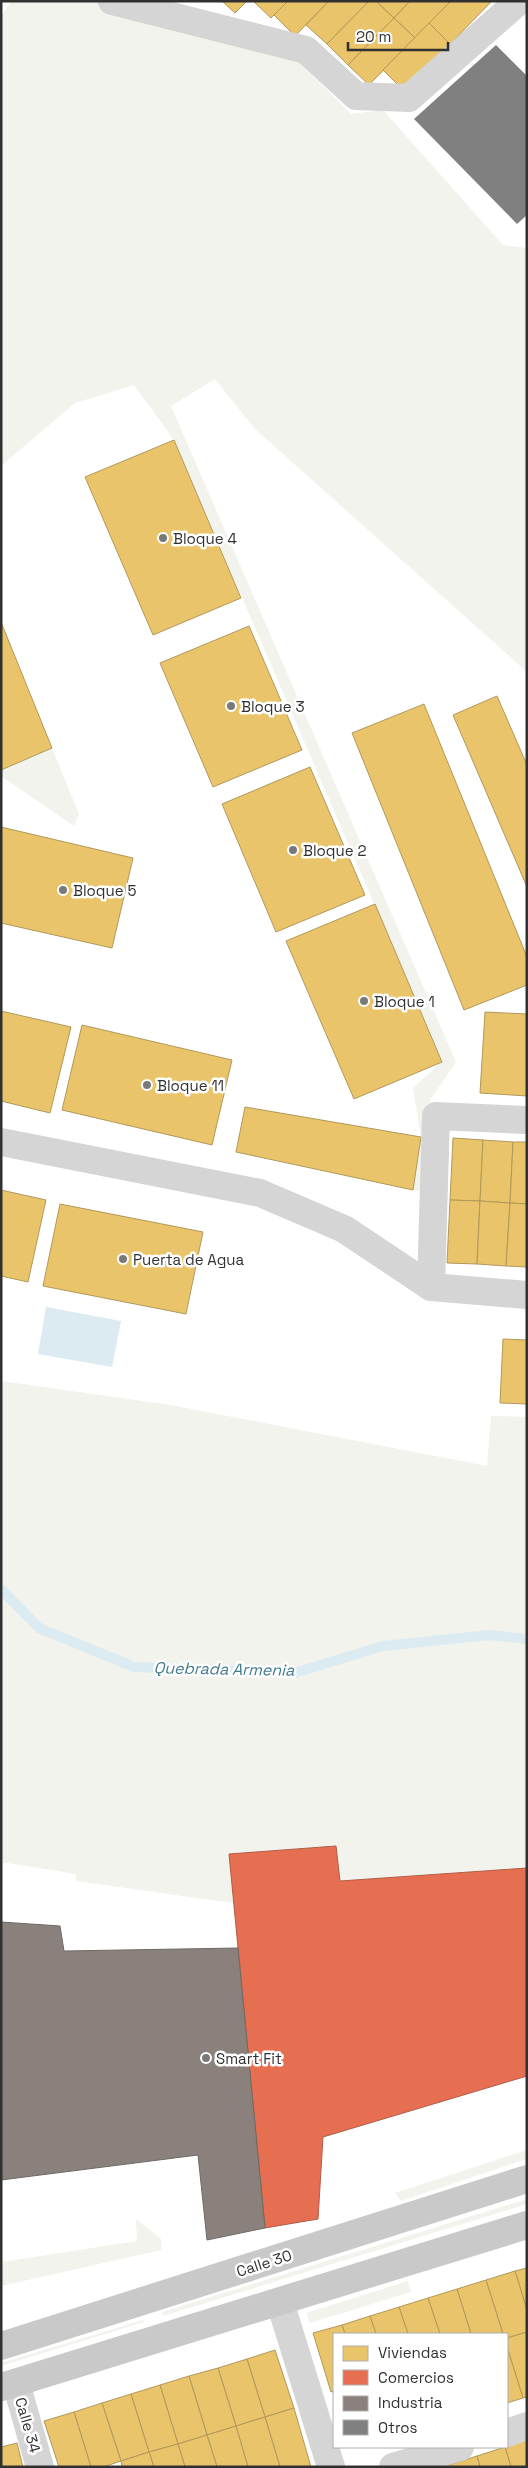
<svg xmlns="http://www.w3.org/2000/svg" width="528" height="2468" viewBox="0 0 528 2468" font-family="'Space Grotesk',sans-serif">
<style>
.green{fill:#f1f3ec}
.water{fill:#dcebf1}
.homes{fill:#e9c46a;stroke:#b29859}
.shops{fill:#e76f51;stroke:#b05c47}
.industry{fill:#8a817c;stroke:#6f6966}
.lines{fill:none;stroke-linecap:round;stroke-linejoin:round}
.stream{stroke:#dcebf1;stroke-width:10}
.building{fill:#808080}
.minor{stroke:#d5d5d5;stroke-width:28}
.major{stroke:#c9c9c9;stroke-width:28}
.poi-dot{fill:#797979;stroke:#fff;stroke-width:2}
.labels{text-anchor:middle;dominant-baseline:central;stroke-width:5;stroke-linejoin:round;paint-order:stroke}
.poi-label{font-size:15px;fill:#313131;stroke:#fff;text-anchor:start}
.street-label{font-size:15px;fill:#313131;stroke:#fff}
.water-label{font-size:16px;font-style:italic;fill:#427b8f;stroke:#fff}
</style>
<rect width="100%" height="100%" fill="#fff"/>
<g class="green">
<path d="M11 1H120L297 60 351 114 383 110 503 245 527 248V672L255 429 215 379 171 406 456 1062 430 1100 424 1191 413 1190 421 1137 413 1088 442 1061 174 440 134 385 75 403 1 466V17Z"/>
<path d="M52 748 79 814 74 826 1 776V770Z"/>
<path d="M1 1381 171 1405 487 1466 491 1416 527 1417V1868L340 1881 336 1846 229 1854 233 1903 76 1881V1874L1 1862Z"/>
<path d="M527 2150V2159L401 2201 395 2193Z"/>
<path d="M527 2199V2204L163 2316 162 2312Z"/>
<path d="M136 2219 161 2239V2250L1 2286V2262L137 2241Z"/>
<path d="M408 2281 411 2292 310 2323 306 2313Z"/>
<path d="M143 2320 144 2322 1 2366V2363Z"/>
</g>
<path class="water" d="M46 1307 121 1321 112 1367 38 1354Z"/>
<g class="homes">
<path d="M222 1H247L235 13Z"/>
<path d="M253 1H288L271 18Z"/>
<path d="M288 1H329L295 36 274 15Z"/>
<path d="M329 1H369L327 44 306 25Z"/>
<path d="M369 1H376L394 18 348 65 327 44Z"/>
<path d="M376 1H410L394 18Z"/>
<path d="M410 1H451L415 38 394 18Z"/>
<path d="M451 1H492L450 44 429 23Z"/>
<path d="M394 18 415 38 369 85 348 65Z"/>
<path d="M429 23 450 44 404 91 383 70Z"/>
<path d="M174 440 241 598 153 635 85 477Z"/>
<path d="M1 622 52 748 1 770Z"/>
<path d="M249 626 302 750 213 787 160 663Z"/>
<path d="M497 696 527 765V887L453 715Z"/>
<path d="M424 704 527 957V985L464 1010 352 733Z"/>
<path d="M310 767 365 895 276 932 222 804Z"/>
<path d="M1 827 133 858 112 948 1 923Z"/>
<path d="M375 904 442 1062 354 1099 286 941Z"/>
<path d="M1 1011 71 1027 50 1113 1 1101Z"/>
<path d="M485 1012 527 1014V1096L480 1093Z"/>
<path d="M82 1025 232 1060 212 1145 62 1110Z"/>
<path d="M245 1107 421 1137 413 1190 236 1152Z"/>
<path d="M453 1138 483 1140 480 1201 450 1200Z"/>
<path d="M483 1140 513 1142 510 1203 480 1201Z"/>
<path d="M513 1142H527V1204L510 1203Z"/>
<path d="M1 1190 46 1200 28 1282 1 1276Z"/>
<path d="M450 1200 480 1201 477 1264 447 1263Z"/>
<path d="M480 1201 510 1203 506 1266 477 1264Z"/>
<path d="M510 1203 527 1204V1267L506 1266Z"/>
<path d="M60 1204 203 1232 186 1314 43 1286Z"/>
<path d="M503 1339 527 1340V1404L500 1403Z"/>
<path d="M527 2268V2310L515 2271Z"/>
<path d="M515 2271 527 2310V2332L507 2338V2334H503L486 2280Z"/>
<path d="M486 2280 503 2334H471L457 2289Z"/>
<path d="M457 2289 471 2334H440L428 2298Z"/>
<path d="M428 2298 440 2334H408L399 2307Z"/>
<path d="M399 2307 408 2334H376L370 2316Z"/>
<path d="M370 2316 376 2334H345L342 2325Z"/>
<path d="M342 2325 345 2334H334V2391L331 2392 313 2333Z"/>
<path d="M527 2332V2397L523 2398 507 2347V2338Z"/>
<path d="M507 2347 523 2398 507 2403Z"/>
<path d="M275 2350 294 2408 265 2417 247 2359Z"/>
<path d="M247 2359 265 2417 236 2426 218 2368Z"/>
<path d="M218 2368 236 2426 207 2435 189 2376Z"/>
<path d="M189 2376 207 2435 178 2444 160 2385Z"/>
<path d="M160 2385 178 2444 149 2452 131 2394Z"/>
<path d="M131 2394 149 2452 121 2461 102 2403Z"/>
<path d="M102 2403 121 2461 103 2467H91L74 2412Z"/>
<path d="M294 2408 311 2467H280L265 2417Z"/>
<path d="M74 2412 91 2467H59L44 2421Z"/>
<path d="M265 2417 280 2467H248L236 2426Z"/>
<path d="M236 2426 248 2467H217L207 2435Z"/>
<path d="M207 2435 217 2467H185L178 2444Z"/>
<path d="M527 2440V2467H511L505 2447Z"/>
<path d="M17 2443 23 2467H1V2447Z"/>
<path d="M178 2444 185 2467H154L149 2452Z"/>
<path d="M505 2447 511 2467H480L477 2456Z"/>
<path d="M149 2452 154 2467H122L121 2461Z"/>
<path d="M477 2456 480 2467H448V2465Z"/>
</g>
<path class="shops" d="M336 1846 340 1881 527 1868V2076L323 2137 318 2219 265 2228 229 1854Z"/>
<path class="industry" d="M1 1922 60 1926 64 1951 238 1948 265 2228 207 2240 198 2155 1 2180Z"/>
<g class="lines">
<path class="stream" d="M1 1589 39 1628 134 1667 294 1673 383 1646 490 1635 527 1639"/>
</g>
<path class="building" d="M496 45 527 76V215L517 224 414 119Z"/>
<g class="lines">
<g class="minor">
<path d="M112 1 306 50 356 96 409 98 519 1"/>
<path d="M1 1142 260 1193 344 1229 431 1287 527 1295"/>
<path d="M431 1287 436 1116 527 1120"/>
<path d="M280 2302 331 2467"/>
<path d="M16 2383 40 2467"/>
<path d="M507 2433 527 2426"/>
<path d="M393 2467 460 2447"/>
</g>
<g class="major">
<path d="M1 2346 527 2179"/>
<path d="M1 2387 527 2225"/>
</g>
</g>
<g class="poi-dot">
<circle cx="163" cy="538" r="5"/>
<circle cx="231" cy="706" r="5"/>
<circle cx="293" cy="850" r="5"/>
<circle cx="63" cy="890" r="5"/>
<circle cx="364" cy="1001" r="5"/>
<circle cx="147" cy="1085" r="5"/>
<circle cx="123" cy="1259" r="5"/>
<circle cx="206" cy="2058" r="5"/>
</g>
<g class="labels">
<g class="poi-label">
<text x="173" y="538">Bloque 4</text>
<text x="241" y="706">Bloque 3</text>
<text x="303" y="850">Bloque 2</text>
<text x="73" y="890">Bloque 5</text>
<text x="374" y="1001">Bloque 1</text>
<text x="157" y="1085">Bloque 11</text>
<text x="133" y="1259">Puerta de Agua</text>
<text x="216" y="2058">Smart Fit</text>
</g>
<g class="street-label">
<text transform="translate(264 2263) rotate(-18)">Calle 30</text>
<text transform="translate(28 2425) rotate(74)">Calle 34</text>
</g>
<g class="water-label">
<text transform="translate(224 1669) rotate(1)">Quebrada Armenia</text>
</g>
</g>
<rect width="528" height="2468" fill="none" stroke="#313131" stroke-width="5"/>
<rect x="333" y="2333" width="175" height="115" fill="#ffffff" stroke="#adadad"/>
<rect x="343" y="2346" width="25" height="15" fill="#e9c46a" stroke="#adadad"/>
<text x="378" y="2358" font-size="15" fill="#313131">Viviendas</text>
<rect x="343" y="2370" width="25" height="15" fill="#e76f51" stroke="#adadad"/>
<text x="378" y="2383" font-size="15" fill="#313131">Comercios</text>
<rect x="343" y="2396" width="25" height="15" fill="#8a817c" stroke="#adadad"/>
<text x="378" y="2408" font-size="15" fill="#313131">Industria</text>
<rect x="343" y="2420" width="25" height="15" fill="#808080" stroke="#adadad"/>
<text x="378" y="2433" font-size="15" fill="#313131">Otros</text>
<path d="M348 42v8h100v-8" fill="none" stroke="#313131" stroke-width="2.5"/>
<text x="356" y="42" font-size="15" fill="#313131" stroke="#ffffff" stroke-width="4" paint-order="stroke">20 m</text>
</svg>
